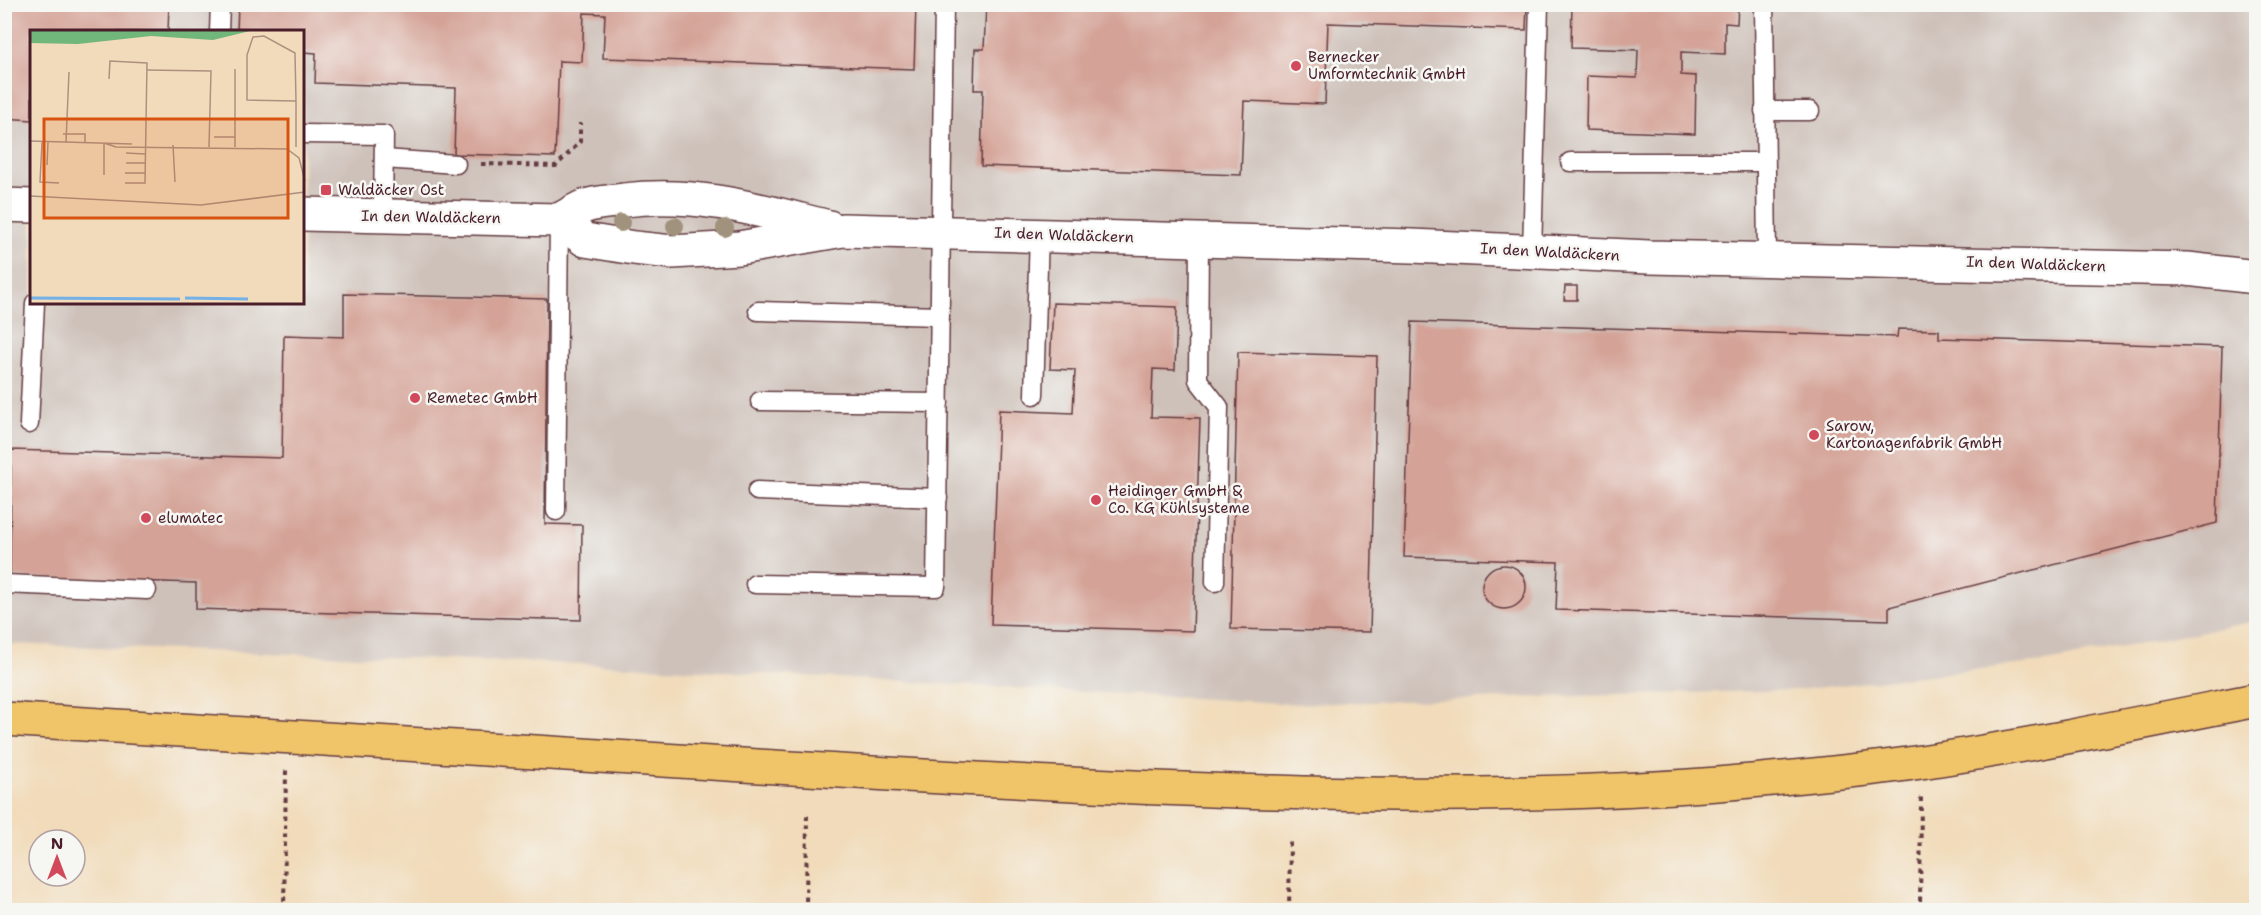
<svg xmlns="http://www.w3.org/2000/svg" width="2261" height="915" viewBox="0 0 2261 915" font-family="'Shantell Sans',sans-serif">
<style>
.industrial{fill:#cec1ba;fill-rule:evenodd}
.building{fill:#d4a296}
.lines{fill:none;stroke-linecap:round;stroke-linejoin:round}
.lane-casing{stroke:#633b40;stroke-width:21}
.street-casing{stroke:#633b40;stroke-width:36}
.primary-casing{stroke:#633b40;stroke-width:36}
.path{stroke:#633b40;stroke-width:4;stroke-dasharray:4.5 4.5;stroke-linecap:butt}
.lane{stroke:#fff;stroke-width:18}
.street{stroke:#fff;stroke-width:33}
.primary{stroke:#f0c469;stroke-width:33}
.tree{fill:#a0927c}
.poi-dot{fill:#d1495b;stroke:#f6f6f2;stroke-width:2}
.labels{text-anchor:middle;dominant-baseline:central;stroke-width:5;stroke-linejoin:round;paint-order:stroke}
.poi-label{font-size:15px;fill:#4a1f2b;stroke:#f6f6f2;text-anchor:start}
.street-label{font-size:15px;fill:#4a1f2b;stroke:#f6f6f2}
.inset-river{fill:none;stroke:#73b1e6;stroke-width:3}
.inset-road{fill:none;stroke:#ae9081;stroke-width:1.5}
.view{fill:#d8530f;fill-opacity:0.15;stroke:#d8530f;stroke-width:3}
.inset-edge{fill:none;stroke:#4a1f2b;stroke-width:3}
</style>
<rect width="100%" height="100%" fill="#f6f6f2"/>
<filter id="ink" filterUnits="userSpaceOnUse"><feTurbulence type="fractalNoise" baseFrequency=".0167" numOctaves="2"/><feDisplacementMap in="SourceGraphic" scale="12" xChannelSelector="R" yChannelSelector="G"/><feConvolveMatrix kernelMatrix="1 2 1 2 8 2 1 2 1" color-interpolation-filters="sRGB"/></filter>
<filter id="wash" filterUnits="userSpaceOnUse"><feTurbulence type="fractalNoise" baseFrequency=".008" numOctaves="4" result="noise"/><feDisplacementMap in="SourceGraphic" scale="24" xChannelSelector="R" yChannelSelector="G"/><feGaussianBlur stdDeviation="1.35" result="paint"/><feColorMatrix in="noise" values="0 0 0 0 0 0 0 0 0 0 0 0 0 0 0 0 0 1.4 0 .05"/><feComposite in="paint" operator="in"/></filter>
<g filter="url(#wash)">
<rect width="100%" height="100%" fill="#f1dbba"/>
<path class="industrial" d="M5 5H2256V621L2052 661 1798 690 1296 704 610 665 5 644ZM32 32H303V303H32Z"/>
<g id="blocks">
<g class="building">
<path d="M4 4H169L168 32H32V120L4 118Z"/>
<path d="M238 4H916L914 69 603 58 605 14 584 13 582 62 559 61 555 157 454 154 456 88 315 83 316 53 303 52V32H237Z"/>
<path d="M986 4H1527L1526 30 1328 23 1325 104 1244 101 1241 175 981 166 983 90H974L975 49H984Z"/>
<path d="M1572 4H1738L1737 24 1725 23V54L1681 52V75L1696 76 1695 134 1586 130 1587 76 1637 78 1638 50 1571 48Z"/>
<path d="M1565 286H1577V300H1564Z"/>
<path d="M344 294 547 299 545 524 582 525 581 620 196 609V583L10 577 11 450 282 458 284 335 344 337Z"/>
<path d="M1053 303 1177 307 1175 370 1153 369 1151 417 1200 418 1193 631 991 625 999 410 1073 413 1075 370 1050 369Z"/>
<path d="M1412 322 1897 337 1898 329 1939 330V338L2222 347 2217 523 1889 607V620L1556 610 1558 562 1404 557Z"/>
<path d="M1238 352 1377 356 1370 632 1231 629Z"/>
<circle cx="1504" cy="587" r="22"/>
</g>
</g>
</g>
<g filter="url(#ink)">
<use href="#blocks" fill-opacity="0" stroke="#633b40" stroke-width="1.5"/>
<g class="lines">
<g class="lane-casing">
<g id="lane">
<path d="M1764 4 1767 258"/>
<path d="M219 32 220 4"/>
<path d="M1764 111H1810"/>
<path d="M303 134 384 135 383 215"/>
<path d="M384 159 456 164"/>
<path d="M1570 162H1764"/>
<path d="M1199 239 1198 380 1219 407 1215 582"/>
<path d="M1532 252 1539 4"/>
<path d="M758 311 940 316"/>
<path d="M1034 395 1039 234"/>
<path d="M760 401 939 403"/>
<path d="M29 424 35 303"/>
<path d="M757 491 938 498"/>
<path d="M556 511 559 220"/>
<path d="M4 584 147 590"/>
<path d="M755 584 936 587 944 4"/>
</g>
</g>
<g class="street-casing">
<g id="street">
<path d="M4 205 32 206"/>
<path d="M303 214 559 220C567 216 575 210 583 207 596 202 611 202 624 200 698 191 759 210 829 227"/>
<path d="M559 220 585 240 634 248 672 252 739 248 843 230 1412 246 1649 257 2187 269 2256 277"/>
</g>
</g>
<g class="primary-casing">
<path id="primary" d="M4 719C299 738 594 757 889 774 1165 790 1442 805 1718 784 1786 778 1854 772 1921 762 2033 745 2145 722 2256 700"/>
</g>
<g class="path">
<path d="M481 164 556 166 580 142V123"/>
<path d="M284 910 286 770"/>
<path d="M806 910 807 812"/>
<path d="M1289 910 1290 842"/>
<path d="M1920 910 1921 794"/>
</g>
<use href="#lane" class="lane"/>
<use href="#street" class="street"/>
<use href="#primary" class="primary"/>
</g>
<g class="tree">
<circle cx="621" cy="223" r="9"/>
<circle cx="675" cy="226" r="9"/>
<circle cx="725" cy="228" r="9"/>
</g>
</g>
<g class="poi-dot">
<circle cx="1296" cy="66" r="6"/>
<rect x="320" y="184" width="12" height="12" rx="3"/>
<circle cx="415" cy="398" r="6"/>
<circle cx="1814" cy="435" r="6"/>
<circle cx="1096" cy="500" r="6"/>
<circle cx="146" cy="518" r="6"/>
</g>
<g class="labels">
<g class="poi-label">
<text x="1308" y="57">Bernecker<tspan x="1308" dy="17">Umformtechnik GmbH</tspan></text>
<text x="338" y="190">Waldäcker Ost</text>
<text x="427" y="398">Remetec GmbH</text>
<text x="1826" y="426">Sarow,<tspan x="1826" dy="17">Kartonagenfabrik GmbH</tspan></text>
<text x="1108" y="491">Heidinger GmbH &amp;<tspan x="1108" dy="17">Co. KG Kühlsysteme</tspan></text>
<text x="158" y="518">elumatec</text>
</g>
<g class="street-label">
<text transform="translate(431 217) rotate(1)">In den Waldäckern</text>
<text transform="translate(1064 235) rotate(2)">In den Waldäckern</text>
<text transform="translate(1550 252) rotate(3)">In den Waldäckern</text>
<text transform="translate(2036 264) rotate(2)">In den Waldäckern</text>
</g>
</g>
<g transform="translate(30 30)">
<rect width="274" height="274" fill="#f1dbba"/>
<path d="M0 0H224L183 10 121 6 48 14 0 13Z" fill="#71b77c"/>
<path class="inset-river" d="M0 268 150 269M155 268 218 269"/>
<path class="inset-road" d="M205 39V117M116 40 181 41 179 117M79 49 80 31 117 33 115 153H95M266 71 265 23 234 6 223 7 217 25V70L266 71V117M33 104H55V113M184 107H205M0 111 102 114M12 112 10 152 29 153M36 112 39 42M74 113 86 117 257 119 269 128 275 151M143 115 145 152M96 123 115 124M96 133H115M17 135 18 112M95 143H115M74 145V113M0 166 171 175 275 162"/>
<path class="view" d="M14 89H258V188H14Z"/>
<rect width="274" height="274" class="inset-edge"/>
</g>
<rect width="2261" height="915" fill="none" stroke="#f6f6f2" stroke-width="24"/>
<g transform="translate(57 858)"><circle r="28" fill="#f6f6f2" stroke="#b1a0a2" stroke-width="1.5"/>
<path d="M0-4.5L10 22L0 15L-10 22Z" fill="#d1495b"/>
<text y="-9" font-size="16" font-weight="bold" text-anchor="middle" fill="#4a1f2b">N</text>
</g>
</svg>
